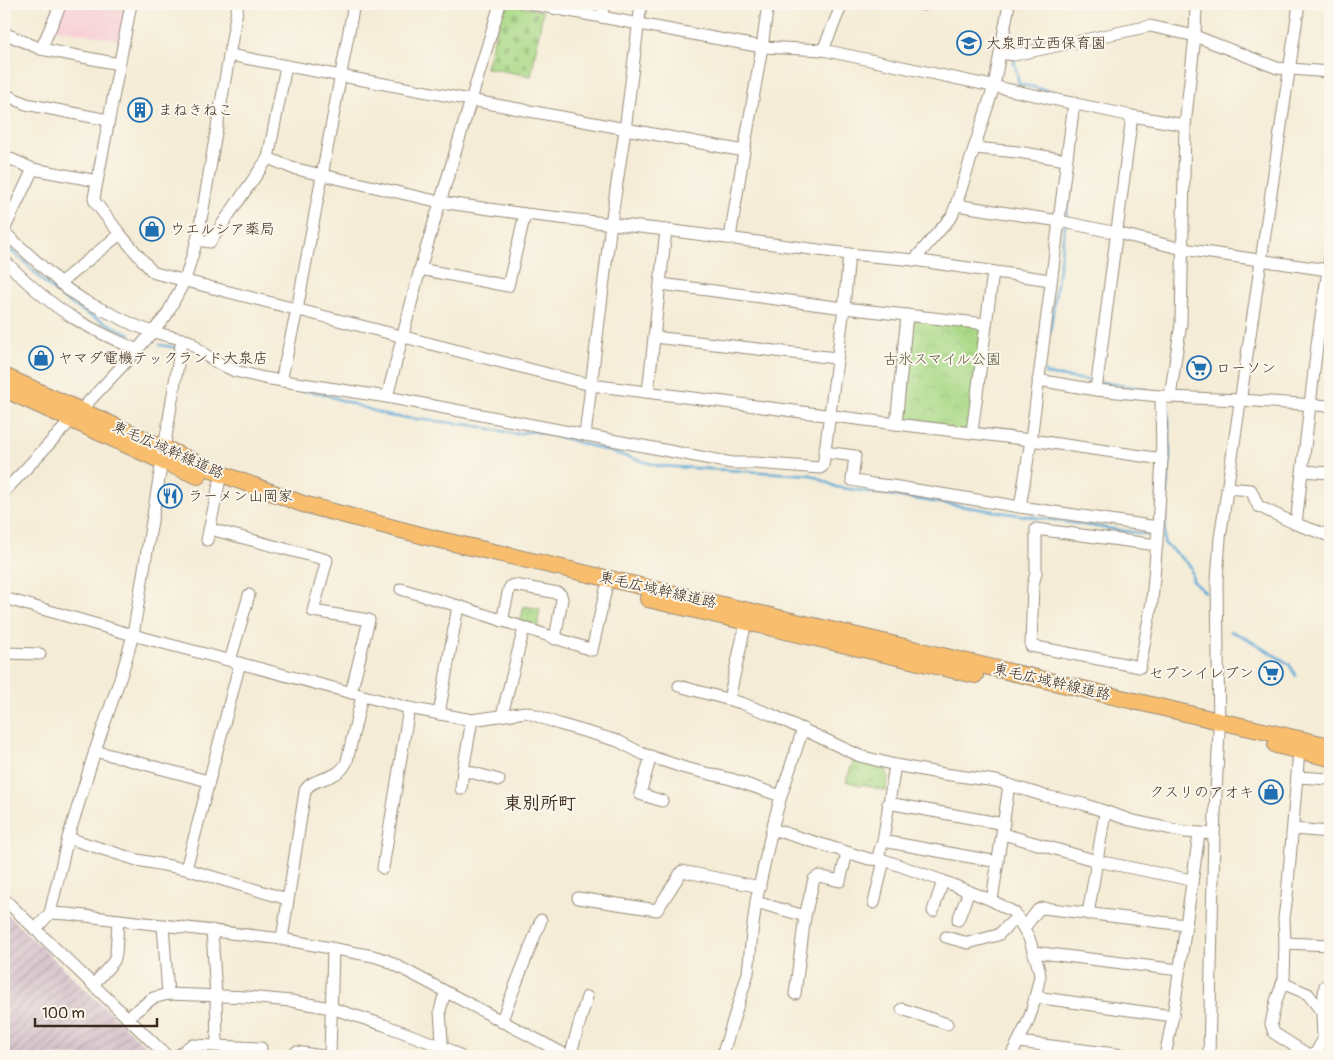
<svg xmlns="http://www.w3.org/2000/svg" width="1334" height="1060" viewBox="0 0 1334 1060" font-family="Pangolin,'Klee One',sans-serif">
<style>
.built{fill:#f7cfd5}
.industrial{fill:url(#industrial-furrows)}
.cemetery{fill:url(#cemetery-stones);stroke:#728252}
.park{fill:url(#park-crowns);stroke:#728252}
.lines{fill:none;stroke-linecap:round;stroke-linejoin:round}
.stream{stroke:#5faad8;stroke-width:2.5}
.minor-casing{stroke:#988b7a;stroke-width:13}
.highway-casing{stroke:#988b7a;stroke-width:18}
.minor{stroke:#fff;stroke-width:11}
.highway{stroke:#f9be6d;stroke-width:16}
.labels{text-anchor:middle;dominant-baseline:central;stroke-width:4;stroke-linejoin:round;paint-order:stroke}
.poi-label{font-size:15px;fill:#3b2a1e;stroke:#fbf7ec;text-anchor:start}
.park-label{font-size:15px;fill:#575638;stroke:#fbf7ec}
.street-label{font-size:15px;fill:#3b2a1e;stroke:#fbf7ec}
.quarter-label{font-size:18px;font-weight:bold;fill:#3b2a1e;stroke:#fbf7ec}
</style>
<defs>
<pattern id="industrial-furrows" width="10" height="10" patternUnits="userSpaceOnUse" patternTransform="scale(1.25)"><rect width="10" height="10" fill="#d2bdc8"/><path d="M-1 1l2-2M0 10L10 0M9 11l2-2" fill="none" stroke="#ac9aa2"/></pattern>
<pattern id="cemetery-stones" width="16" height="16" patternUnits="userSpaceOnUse" patternTransform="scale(1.25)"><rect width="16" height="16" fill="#aad987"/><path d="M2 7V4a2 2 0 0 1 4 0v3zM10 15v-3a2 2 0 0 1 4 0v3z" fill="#93ba74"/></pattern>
<pattern id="park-crowns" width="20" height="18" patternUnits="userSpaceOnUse" patternTransform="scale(1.25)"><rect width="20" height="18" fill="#aad987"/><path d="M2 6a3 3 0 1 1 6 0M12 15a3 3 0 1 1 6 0" fill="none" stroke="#93ba74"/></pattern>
</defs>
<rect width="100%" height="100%" fill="#fbf7ec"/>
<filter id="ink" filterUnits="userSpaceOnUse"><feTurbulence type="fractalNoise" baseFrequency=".02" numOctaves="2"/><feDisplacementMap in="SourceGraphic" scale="10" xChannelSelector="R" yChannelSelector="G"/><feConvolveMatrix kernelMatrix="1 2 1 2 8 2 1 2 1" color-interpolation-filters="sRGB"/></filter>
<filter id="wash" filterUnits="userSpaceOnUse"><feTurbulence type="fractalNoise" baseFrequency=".0096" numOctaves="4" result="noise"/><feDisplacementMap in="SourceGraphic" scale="20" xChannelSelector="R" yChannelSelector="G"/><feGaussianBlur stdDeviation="1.12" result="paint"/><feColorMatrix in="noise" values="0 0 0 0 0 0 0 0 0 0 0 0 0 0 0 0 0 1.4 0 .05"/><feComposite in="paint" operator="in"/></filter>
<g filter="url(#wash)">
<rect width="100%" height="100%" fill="#f4ecd6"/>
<path class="built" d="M66 4H127L121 40 55 29Z"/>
<path class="industrial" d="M4 912 156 1056H4Z"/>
<path class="cemetery" d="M508 4 543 11 531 76 486 68 503 6Z"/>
<g class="park">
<path d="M909 316 982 326 969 433 899 422Z"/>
<path d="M524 606 540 609 537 629 520 623Z"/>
<path d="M854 759C864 763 874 763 885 766L888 776 886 791 862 784 861 786 846 781Z"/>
</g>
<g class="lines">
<g class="stream">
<path d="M1010 31 1016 4"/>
<path d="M1009 38 1012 51"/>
<path d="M1014 60 1019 84 1082 98 1081 103"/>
<path d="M1066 219 1080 108"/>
<path d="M4 245 25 262 44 282 64 299 87 314 130 334"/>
<path d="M1050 333 1065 225"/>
<path d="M160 345 178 348"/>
<path d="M1045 371V374L1093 381"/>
<path d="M1101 382 1147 389"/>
<path d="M275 385 280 388 320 393 389 416 472 425 515 434 534 431 560 437 659 466 812 475 836 487 1151 535"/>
<path d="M1166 403 1168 411 1170 454 1164 543 1185 561 1191 567 1193 581 1205 592"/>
<path d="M1230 631 1246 638 1289 664 1296 676"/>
</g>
</g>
</g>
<g filter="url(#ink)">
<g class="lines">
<g class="minor-casing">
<g id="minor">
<path d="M131 4 94 198 95 202 120 234 151 270 155 273 591 385 896 424 1031 440 1074 103"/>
<path d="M532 4 762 47 823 50 1132 116 1185 125"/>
<path d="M924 5V4"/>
<path d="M602 17 604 4"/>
<path d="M4 33 41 49 119 64"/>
<path d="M41 49 61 4"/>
<path d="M823 50 842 4"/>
<path d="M1000 53 1014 55 1150 26 1195 36 1277 68 1330 72"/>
<path d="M229 55 744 151"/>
<path d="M4 94 26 104 108 120"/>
<path d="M974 148 1018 152 1066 160"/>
<path d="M4 156 33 169 97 181"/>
<path d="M268 158 292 168 440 202 525 214 666 230 849 254 914 260 1050 280"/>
<path d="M956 205 1059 221 1117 233 1183 249 1328 270"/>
<path d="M4 230 33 169"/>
<path d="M4 232 67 289 85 301 134 325 153 332 189 341 204 354 218 363 235 371 264 378 387 397 732 463H755L820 468 823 466 844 308 849 254"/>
<path d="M730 238 744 151 762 47 768 4"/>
<path d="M197 240 210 242 268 158 286 66"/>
<path d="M4 260C24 280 45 300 69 315 90 329 114 339 137 350"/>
<path d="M914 260 952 216 956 205 994 86 1009 4"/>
<path d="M420 269 508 286 525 214"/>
<path d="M60 283 120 234"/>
<path d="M661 284 844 308 986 324"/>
<path d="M654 337 836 358"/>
<path d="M1038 380 1096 390 1170 397 1240 400 1330 406"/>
<path d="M281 381 297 310 354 4"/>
<path d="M1096 390 1132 116"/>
<path d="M648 392 666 230"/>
<path d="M387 397 420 269 500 4"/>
<path d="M1170 397 1181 323 1185 125 1195 36 1196 4"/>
<path d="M896 424 907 315"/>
<path d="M972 432 993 272"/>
<path d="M585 435 611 223 625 130 641 4"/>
<path d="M164 449 182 339"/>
<path d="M824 452 855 456 852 480 872 484 892 486 1020 507 1158 527"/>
<path d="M1303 471 1330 473"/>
<path d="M1227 488 1251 490 1258 506 1296 524 1330 536"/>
<path d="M4 492 137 350 166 316 185 280 197 240 203 209 238 4"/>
<path d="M1020 507 1031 440 1162 459"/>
<path d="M1296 524 1318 337 1330 257"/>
<path d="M210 529 327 560 313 611 369 620 351 693"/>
<path d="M207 540 219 484"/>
<path d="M1157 545 1036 529V573L1033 585 1031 646 1140 667 1152 602 1158 527 1162 459 1161 396"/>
<path d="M401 589 458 606 592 650 606 589"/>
<path d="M4 598 133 635 409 708 472 720 526 712 559 724 618 741 643 754 685 768 731 779 781 796"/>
<path d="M502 621 509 589 511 586 514 585 558 593 561 595 562 599 555 639"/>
<path d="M5 653 40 654"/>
<path d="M229 660 232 654 249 595"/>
<path d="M679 686 741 703 770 714 860 756 895 765 944 774 996 781 1045 796 1083 804 1130 820 1185 832 1214 834"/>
<path d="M729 699 746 622"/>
<path d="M439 714 458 606"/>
<path d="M502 715 524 628"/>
<path d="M95 751 208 781"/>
<path d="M1299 751 1287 896 1284 918 1285 943 1284 979 1276 1001 1271 1024 1274 1033 1310 1056"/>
<path d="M651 756 640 794 662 801"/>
<path d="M463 770 499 780"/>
<path d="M1297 777 1330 779"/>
<path d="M461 789 463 770 472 720"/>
<path d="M888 803 1004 824"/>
<path d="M772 829 869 859 884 860 943 881 991 900 1015 913 1017 917 1029 938 1039 969 1040 976 1032 1010 1027 1024 1011 1056"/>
<path d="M1293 829 1330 832"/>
<path d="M1003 834 1097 861 1192 880"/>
<path d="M68 838 137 860 186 869 287 899"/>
<path d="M883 841 998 862"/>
<path d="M880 860 879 853 883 841 895 765"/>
<path d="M383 868 409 708"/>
<path d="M186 869 240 663"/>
<path d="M578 898 657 910 682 871 760 887"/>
<path d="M4 899 167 1056"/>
<path d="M991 900 993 894 1009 785"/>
<path d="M756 902 805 916 814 879 819 876 840 881 847 853"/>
<path d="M874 903 884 860"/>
<path d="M933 911 943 881"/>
<path d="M50 913 68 914 282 939 373 956 386 960 401 968 568 1056"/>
<path d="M1088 914 1104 819 1107 812"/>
<path d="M958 920 969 891"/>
<path d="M163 925 168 994"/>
<path d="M1024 928 1038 910 1043 908 1185 925"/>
<path d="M35 930 50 913 68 838 95 751 123 670 133 635 162 461"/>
<path d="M212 930 216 997 217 1046"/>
<path d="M946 937 968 943 998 935 1017 917"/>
<path d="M282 939 305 791C311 776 339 782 347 761L362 696"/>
<path d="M1285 943 1330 945"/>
<path d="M1033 952 1179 970"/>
<path d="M1282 983 1308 994 1322 1012 1323 1040 1314 1056"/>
<path d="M93 985 114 961 116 954 118 920"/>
<path d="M795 994 805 916"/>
<path d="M1035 997 1173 1016"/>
<path d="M902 1009 947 1024"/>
<path d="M1322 1012 1325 986 1330 985"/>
<path d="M127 1018 153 998 168 994 248 997 291 1001 331 1008 384 1025 448 1049 460 1056"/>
<path d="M501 1022 541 920"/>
<path d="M1019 1042 1131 1056"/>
<path d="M296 1052 322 1056"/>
<path d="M178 1056 190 1046 193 1045 261 1048"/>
<path d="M330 1056 333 949"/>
<path d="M443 1056 440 1011 443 999 446 993"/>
<path d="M570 1056 587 997"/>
<path d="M722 1056 748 973 752 933 756 902 772 829 781 796 803 729"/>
<path d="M1165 1056 1173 1016 1199 834"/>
<path d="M1209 1056 1214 834 1219 732 1217 581 1220 538 1299 4"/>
</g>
</g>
<g class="highway-casing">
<g id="highway">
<path d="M4 376 219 473 303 504 432 538 866 638 1219 721 1330 746"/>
<path d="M4 389 162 461 198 476"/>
<path d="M648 599 975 675"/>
<path d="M1276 745 1330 758"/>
</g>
</g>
<use href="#minor" class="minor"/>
<use href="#highway" class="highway"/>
</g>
</g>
<defs>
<g id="school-ring" transform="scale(1.25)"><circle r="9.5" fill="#fbf7ec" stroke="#1f6fb2" stroke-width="1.5"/><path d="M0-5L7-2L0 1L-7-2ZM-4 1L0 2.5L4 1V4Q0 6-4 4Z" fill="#1f6fb2"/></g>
<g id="building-ring" transform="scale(1.25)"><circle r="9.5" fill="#fbf7ec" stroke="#1f6fb2" stroke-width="1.5"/><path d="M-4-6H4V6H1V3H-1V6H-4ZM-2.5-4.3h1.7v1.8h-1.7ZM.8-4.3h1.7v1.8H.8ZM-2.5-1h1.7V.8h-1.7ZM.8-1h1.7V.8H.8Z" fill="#1f6fb2"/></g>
<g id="shop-ring" transform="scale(1.25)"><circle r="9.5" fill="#fbf7ec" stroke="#1f6fb2" stroke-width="1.5"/><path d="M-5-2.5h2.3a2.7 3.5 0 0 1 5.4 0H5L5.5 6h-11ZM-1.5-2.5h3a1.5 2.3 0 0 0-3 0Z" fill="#1f6fb2"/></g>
<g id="supermarket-ring" transform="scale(1.25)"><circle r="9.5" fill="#fbf7ec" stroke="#1f6fb2" stroke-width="1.5"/><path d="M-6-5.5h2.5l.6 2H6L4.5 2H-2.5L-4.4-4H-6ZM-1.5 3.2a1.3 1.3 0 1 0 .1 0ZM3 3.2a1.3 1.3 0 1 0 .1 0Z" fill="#1f6fb2"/></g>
<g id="restaurant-ring" transform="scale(1.25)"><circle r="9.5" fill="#fbf7ec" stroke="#1f6fb2" stroke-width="1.5"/><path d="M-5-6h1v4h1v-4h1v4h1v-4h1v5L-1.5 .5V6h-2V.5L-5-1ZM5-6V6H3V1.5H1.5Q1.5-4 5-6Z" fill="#1f6fb2"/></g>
</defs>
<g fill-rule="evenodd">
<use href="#school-ring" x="969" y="43"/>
<use href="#building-ring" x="140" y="110"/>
<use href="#shop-ring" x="152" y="229"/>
<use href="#shop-ring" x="41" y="358"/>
<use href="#supermarket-ring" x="1199" y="368"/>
<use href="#restaurant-ring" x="170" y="496"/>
<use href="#supermarket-ring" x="1271" y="673"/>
<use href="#shop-ring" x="1271" y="792"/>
</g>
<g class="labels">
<g class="poi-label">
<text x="986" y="43">大泉町立西保育園</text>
<text x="158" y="110">まねきねこ</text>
<text x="170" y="229">ウエルシア薬局</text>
<text x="58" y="358">ヤマダ電機テックランド大泉店</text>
<text x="1216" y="368">ローソン</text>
<text x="188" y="496">ラーメン山岡家</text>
<text x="1254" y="673" text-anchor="end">セブンイレブン</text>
<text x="1254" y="792" text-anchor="end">クスリのアオキ</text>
</g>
<g class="park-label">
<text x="942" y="359">古氷スマイル公園</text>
</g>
<g class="street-label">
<text transform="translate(168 450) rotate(24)">東毛広域幹線道路</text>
<text transform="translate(658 590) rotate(13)">東毛広域幹線道路</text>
<text transform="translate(1052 682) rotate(13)">東毛広域幹線道路</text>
</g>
<g class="quarter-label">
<text x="540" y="803">東別所町</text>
</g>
</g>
<rect width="1334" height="1060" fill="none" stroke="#fbf7ec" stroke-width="20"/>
<path d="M35 1018v8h122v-8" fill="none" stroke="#3b2a1e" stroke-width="2.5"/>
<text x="42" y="1018" font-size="15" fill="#3b2a1e" stroke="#fbf7ec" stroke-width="4" paint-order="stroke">100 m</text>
</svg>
